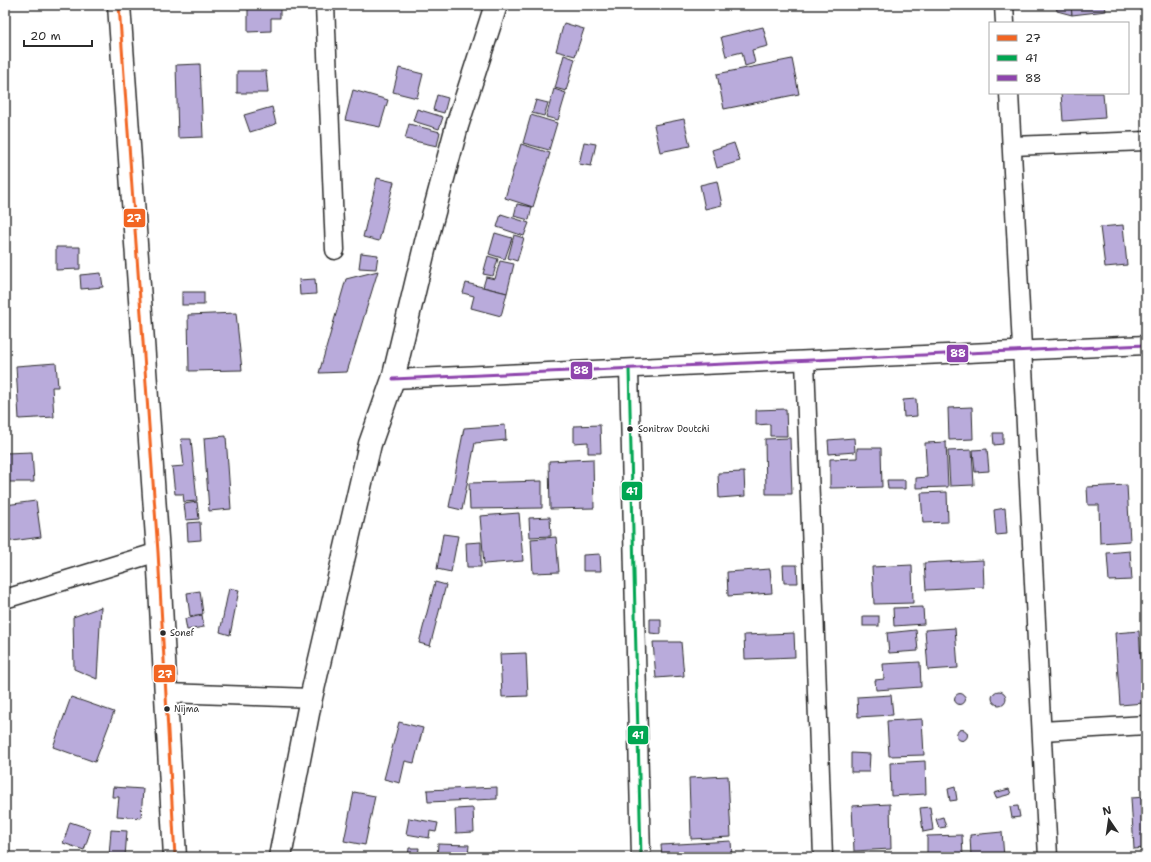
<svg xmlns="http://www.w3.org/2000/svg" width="1151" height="862" viewBox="0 0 1151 862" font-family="'Shantell Sans',sans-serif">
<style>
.building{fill:#b9abdb;stroke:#2b2b2b}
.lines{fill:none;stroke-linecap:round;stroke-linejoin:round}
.minor-casing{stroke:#2b2b2b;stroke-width:21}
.tertiary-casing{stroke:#2b2b2b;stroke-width:25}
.trunk-casing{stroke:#2b2b2b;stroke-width:25}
.minor{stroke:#fff;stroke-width:18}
.tertiary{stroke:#fff;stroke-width:22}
.trunk{stroke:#fff;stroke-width:22}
.bus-1-casing{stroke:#fff;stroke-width:6}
.bus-2-casing{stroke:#fff;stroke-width:6}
.bus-3-casing{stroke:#fff;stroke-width:6}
.bus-1{stroke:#f26522;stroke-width:3}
.bus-2{stroke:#00a651;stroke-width:3}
.bus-3{stroke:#8e44ad;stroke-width:3}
.bus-dot{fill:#2b2b2b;stroke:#fff;stroke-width:1.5}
.labels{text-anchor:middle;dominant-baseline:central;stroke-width:3.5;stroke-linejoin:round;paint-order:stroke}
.bus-label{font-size:9px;fill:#2b2b2b;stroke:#fff;text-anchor:start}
.line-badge{stroke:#fff;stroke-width:1.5}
.badge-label{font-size:11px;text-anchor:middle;font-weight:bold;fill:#fff}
</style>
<rect width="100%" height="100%" fill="#fff"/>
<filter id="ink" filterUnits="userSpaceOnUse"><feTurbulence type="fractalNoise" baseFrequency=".025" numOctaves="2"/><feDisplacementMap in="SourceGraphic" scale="8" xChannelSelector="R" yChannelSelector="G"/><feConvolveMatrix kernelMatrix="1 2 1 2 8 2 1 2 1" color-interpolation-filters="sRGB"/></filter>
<g filter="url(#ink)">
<g class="building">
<path d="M248 5H280V18H271V31L248 32Z"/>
<path d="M615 5H636L615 8Z"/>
<path d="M645 5H663V6L645 9Z"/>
<path d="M1056 5H1071L1072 15 1057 11Z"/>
<path d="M1071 5H1105L1106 11 1072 15Z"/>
<path d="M564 23 584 29 575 56 556 51Z"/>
<path d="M763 27 768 46 752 50 755 63 745 66 742 52 726 56 721 37Z"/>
<path d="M564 55 575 59 566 91 555 88Z"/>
<path d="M792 59 799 94 724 109 717 74Z"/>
<path d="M200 64 203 137 178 138 176 65Z"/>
<path d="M399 68 423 74 417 98 393 92Z"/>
<path d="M237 71H266L268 93H237Z"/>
<path d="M554 89 566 93 558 120 546 117Z"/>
<path d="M353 90 388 100 380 127 345 120Z"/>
<path d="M1061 93H1103L1105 118 1063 121Z"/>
<path d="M437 95 448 98 444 113 433 110Z"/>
<path d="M536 100 548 103 544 116 532 113Z"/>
<path d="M272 107 276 124 250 132 244 115Z"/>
<path d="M417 109 443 117 439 129 413 121Z"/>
<path d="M531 115 557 123 549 150 523 143Z"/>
<path d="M684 119 690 146 660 152 654 125Z"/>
<path d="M409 124 440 132 437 146 405 139Z"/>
<path d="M584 142 596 144 591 166 579 164Z"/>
<path d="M734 143 740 161 717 168 712 150Z"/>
<path d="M521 144 550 153 533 207 505 198Z"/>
<path d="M377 178 394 182 379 241 363 237Z"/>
<path d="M717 181 722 205 705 209 700 185Z"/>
<path d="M517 204 532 207 529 220 514 216Z"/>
<path d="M501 214 529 223 524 236 497 227Z"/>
<path d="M1123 225 1127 265 1105 267 1100 227Z"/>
<path d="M495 233 512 238 505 259 489 254Z"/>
<path d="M514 235 524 238 517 261 508 258Z"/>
<path d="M56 247H80V269L56 270Z"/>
<path d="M361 253 378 255 376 269 359 268Z"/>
<path d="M1144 253H1146V281Z"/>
<path d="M488 256 498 259 493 276 483 274Z"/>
<path d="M500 261 514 264 507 293 483 287 486 277 495 279Z"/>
<path d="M378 271 347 372 319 373 346 279Z"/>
<path d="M101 273 103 287 81 289 80 275Z"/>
<path d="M315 279 316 294 300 295 299 280Z"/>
<path d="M466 283 507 293 501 316 471 308 474 296 463 293Z"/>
<rect x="182" y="292" width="22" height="13"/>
<path d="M236 313 242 370 189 371 188 315Z"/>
<path d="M56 363 58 387H52L54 417 19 419 16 366Z"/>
<path d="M916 399 917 416 904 417 903 400Z"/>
<path d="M972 407 973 439 949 440 948 408Z"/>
<path d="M786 409 787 436H770V424L756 425V410Z"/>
<path d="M505 425 506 440 475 443 462 510 449 507 464 428Z"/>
<path d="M600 425 601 453H588V442L574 443V426Z"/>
<path d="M993 433H1003V444L994 445Z"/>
<path d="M226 436 231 509 209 511 204 438Z"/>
<path d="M790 438 792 494H766L765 439Z"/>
<path d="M854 438 855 452 829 454 828 440Z"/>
<path d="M181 439H191L197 501 184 502 183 494H175L172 467 184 466Z"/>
<path d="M946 442 948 487 916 488V478L927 477 925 443Z"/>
<path d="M857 448H881L882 487 830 488V459L857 458Z"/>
<path d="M987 449 989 471 975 472 973 450Z"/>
<path d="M972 450 974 485 950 486 948 451Z"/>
<path d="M32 452 34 482H5V453Z"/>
<path d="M593 459 594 508 550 509 549 461Z"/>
<path d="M744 472 745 496 719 498 718 473Z"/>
<path d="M887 480H905V489H888Z"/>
<path d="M542 481V508L470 509 469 483Z"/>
<path d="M1127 485 1130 541 1100 543 1099 505H1088L1087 487Z"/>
<path d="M947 492 948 522 923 523 921 493Z"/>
<path d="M36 501 41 537 5 542V505Z"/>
<path d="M197 502 199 519 186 520 184 504Z"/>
<path d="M1005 508 1007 534 996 535 994 510Z"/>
<path d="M519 513 523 561 484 564 480 516Z"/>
<path d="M1142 513H1146V542H1144Z"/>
<path d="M550 517 551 536 530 537 529 518Z"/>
<path d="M200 522 201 540 188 541 187 523Z"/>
<path d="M443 534 458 536 451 572 437 569Z"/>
<path d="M556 537 559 572 533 573 531 539Z"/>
<path d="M481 542V567H467L466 543Z"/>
<path d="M1130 551 1132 580 1109 581 1107 553Z"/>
<path d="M600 554 601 571H583V555Z"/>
<path d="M983 560 984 587 926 590 924 563Z"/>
<path d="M783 565H797L798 583H784Z"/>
<path d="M912 565 913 603 874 604 872 567Z"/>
<path d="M770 569 772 593 728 596 727 572Z"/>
<path d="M435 582 446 585 430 646 419 643Z"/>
<path d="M229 588 239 590 230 635 220 632Z"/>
<path d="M200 591 203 614 190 616 187 593Z"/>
<path d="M101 607 97 679 74 669 73 617Z"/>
<path d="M923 607 924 624 894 626 893 608Z"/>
<path d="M202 615 204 627 187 630 185 619Z"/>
<rect x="863" y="616" width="16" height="10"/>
<path d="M650 619H661V634L650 633Z"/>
<path d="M955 628 958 668 928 670 925 630Z"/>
<path d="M916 630 918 651 889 653 887 633Z"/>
<path d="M1139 631 1144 703 1120 705 1115 633Z"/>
<path d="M794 633 795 657 745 659 744 635Z"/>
<path d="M653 642H681L684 676 656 678Z"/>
<path d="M526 653 528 696 502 697 500 654Z"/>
<path d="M920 662 921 687 876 690 875 680 884 679 883 664Z"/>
<circle cx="999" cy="698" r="7"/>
<circle cx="960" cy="699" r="5.5"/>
<path d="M891 695 893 715 858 717 857 697Z"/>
<path d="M71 697 114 712 95 762 53 747Z"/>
<path d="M922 719 924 755 889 756 887 721Z"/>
<path d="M399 722 423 728 414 763 405 761 400 783 384 779Z"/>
<circle cx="962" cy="735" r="5.5"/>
<path d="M851 753 870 754 869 772H851Z"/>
<path d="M925 761 926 794 891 796 890 763Z"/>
<path d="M728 776 731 837 691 839 689 778Z"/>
<path d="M113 787 143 789 141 818 117 816 119 797H112Z"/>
<path d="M497 787V799L428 802 427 790Z"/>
<path d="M955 787 957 800 950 801 948 789Z"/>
<path d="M1009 789 1011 794 996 798 994 793Z"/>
<path d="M354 792 375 796 365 845 344 841Z"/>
<path d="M1146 797V848L1134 849 1131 798Z"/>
<path d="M890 804 891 849 854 851 852 806Z"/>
<path d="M1018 806 1020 817 1012 818 1010 807Z"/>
<path d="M930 807 933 830 923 832 920 808Z"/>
<path d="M473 808 474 832 456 833 455 809Z"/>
<path d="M943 817 946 827 939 828 936 819Z"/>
<path d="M409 818 438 823 436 832 430 831 429 838 406 834Z"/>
<path d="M70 822 91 829 84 850 63 843Z"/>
<path d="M111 830 127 831 125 857 109 856Z"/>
<path d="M1002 832 1004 857H971L970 835Z"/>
<path d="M962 835 963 857H927V836Z"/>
<path d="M731 841 732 857H662L661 845Z"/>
<path d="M438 844 469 845 468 857H437Z"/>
<path d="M409 848H419L418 857H408Z"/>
<path d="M892 854V857H868V855Z"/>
<rect x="1133" y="854" width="13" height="3"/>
</g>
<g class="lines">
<g class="minor-casing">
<g id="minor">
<path d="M325 5 335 250"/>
<path d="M1004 5 1005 23"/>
<path d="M1009 93 1048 857"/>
<path d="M1012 146 1146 141"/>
<path d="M805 361 823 857"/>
<path d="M629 369 641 857"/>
<path d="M393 379 1146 345"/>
<path d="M5 599 158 552"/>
<path d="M166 693 311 698"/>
<path d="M1042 731 1146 725"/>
</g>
</g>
<g class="tertiary-casing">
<path id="tertiary" d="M119 5 158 552 175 857"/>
</g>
<g class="trunk-casing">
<path id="trunk" d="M280 857 311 698 370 444 393 379 426 242 457 126 496 5"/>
</g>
<use href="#minor" class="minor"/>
<use href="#tertiary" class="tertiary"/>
<use href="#trunk" class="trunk"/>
<g class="bus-1-casing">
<path id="bus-1" d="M119 5 158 552 175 857"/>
</g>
<g class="bus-2-casing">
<path id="bus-2" d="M629 369 641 857"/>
</g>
<g class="bus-3-casing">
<path id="bus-3" d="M393 379 1146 345"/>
</g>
<use href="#bus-1" class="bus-1"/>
<use href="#bus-2" class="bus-2"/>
<use href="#bus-3" class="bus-3"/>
</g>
</g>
<g class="bus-dot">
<circle cx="630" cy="429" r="3.5"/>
<circle cx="163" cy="633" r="3.5"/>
<circle cx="167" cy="709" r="3.5"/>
</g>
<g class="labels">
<g class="bus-label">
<text x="638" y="429">Sonitrav Doutchi</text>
<text x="170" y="633">Sonef</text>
<text x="174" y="709">Nijma</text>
</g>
</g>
<g class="line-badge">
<rect x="123" y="208" width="23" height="20" rx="4" fill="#f26522"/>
<rect x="946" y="344" width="23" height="19" rx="4" fill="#8e44ad"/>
<rect x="570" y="361" width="23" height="19" rx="4" fill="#8e44ad"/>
<rect x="621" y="481" width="22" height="20" rx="4" fill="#00a651"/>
<rect x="153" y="664" width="23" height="19" rx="4" fill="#f26522"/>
<rect x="627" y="725" width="22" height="20" rx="4" fill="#00a651"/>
</g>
<g class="badge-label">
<text x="134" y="222">27</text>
<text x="958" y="357">88</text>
<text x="581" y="374">88</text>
<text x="632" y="495">41</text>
<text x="165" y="678">27</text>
<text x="638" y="739">41</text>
</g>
<rect width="1151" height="862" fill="none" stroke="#fff" stroke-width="20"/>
<rect x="10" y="10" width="1131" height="842" fill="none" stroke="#2b2b2b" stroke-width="1.5" filter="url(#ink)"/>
<rect x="989" y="22" width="140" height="72" fill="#ffffff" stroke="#aaaaaa"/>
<rect x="997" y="35" width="20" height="6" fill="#f26522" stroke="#aaaaaa"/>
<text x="1025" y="42" font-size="12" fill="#2b2b2b">27</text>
<rect x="997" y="55" width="20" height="6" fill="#00a651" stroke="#aaaaaa"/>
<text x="1025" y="62" font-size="12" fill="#2b2b2b">41</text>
<rect x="997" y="75" width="20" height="6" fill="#8e44ad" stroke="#aaaaaa"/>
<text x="1025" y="82" font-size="12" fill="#2b2b2b">88</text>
<g transform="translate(1109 820) rotate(347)" stroke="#ffffff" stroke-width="3" paint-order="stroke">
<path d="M0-3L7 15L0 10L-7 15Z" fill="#2b2b2b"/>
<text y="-6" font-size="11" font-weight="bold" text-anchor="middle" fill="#2b2b2b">N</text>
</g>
<path d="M24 40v6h68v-6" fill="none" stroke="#2b2b2b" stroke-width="2"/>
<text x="30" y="40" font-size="12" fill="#2b2b2b" stroke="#ffffff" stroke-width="3" paint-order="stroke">20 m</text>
</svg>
